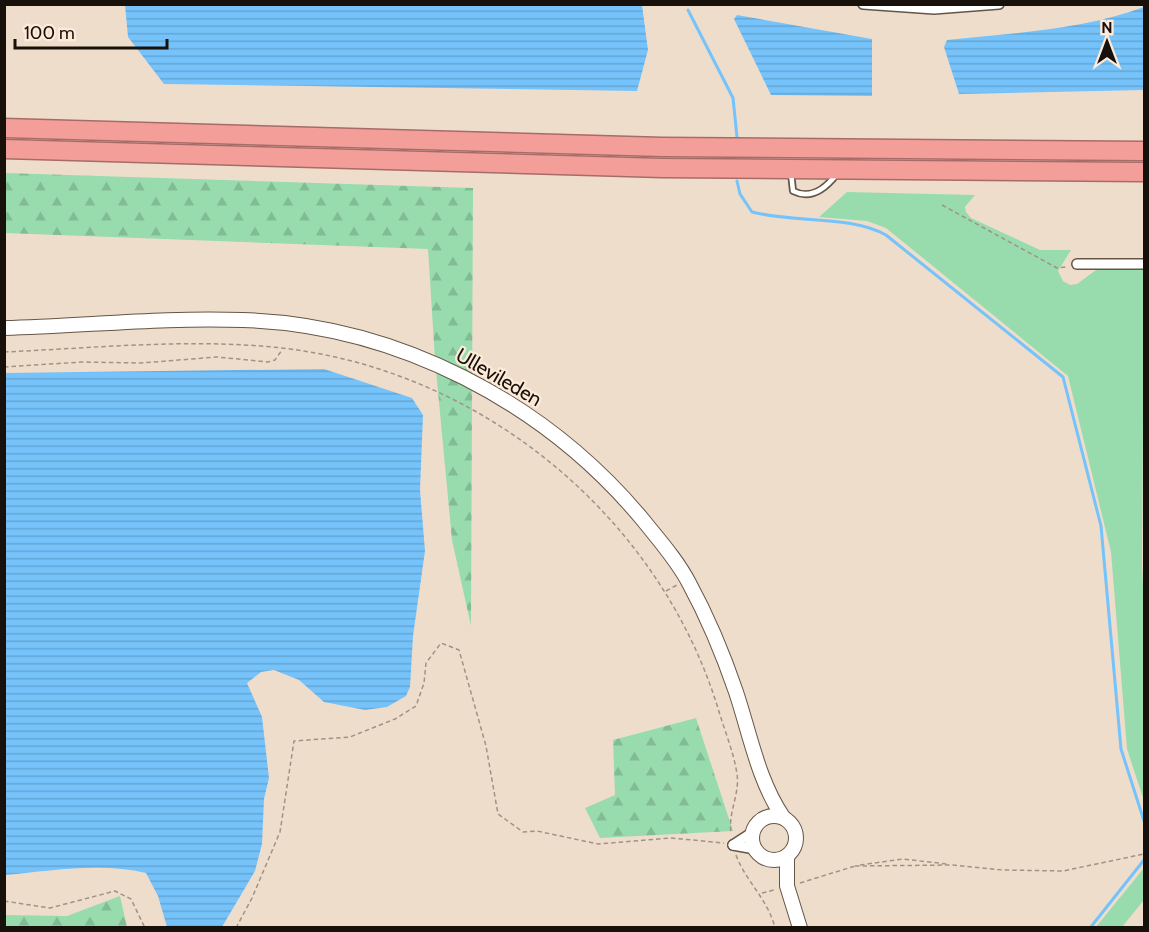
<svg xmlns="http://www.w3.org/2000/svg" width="1149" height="932" viewBox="0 0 1149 932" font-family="Cabin,sans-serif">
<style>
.green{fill:#98dcad}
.forest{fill:url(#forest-firs)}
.water{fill:url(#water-rules)}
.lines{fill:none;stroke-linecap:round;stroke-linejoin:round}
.stream{stroke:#75c3fa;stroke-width:3}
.service-casing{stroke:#655546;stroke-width:8}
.minor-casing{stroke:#655546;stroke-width:12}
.secondary-casing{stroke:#655546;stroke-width:16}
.motorway-casing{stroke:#a66c67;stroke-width:21}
.path{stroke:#a09286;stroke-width:1.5;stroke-dasharray:4.5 3;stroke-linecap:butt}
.service{stroke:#fff;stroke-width:4.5}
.minor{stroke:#fff;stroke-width:9}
.secondary{stroke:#fff;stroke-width:14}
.motorway{stroke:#f39e99;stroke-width:18}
.labels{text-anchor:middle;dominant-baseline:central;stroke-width:4.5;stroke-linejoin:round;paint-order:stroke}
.street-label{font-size:20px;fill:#17100b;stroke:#fdead9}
</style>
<defs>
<pattern id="forest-firs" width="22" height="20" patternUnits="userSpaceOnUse" patternTransform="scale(1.5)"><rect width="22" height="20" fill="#98dcad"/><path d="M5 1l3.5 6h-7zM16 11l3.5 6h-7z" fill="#82bc94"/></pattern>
<pattern id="water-rules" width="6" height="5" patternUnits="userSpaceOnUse" patternTransform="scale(1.5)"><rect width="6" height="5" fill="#75c3fa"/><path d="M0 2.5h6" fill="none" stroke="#64a6d5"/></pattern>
</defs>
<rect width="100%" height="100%" fill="#efddcc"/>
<g class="green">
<path d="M847 192 975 195 965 207 966 212 971 218 1040 250H1071L1058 271 1063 281 1070 285 1077 284 1096 270H1144L1142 563 1144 611V801L1127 749 1111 552 1068 376 886 228 867 221 819 217Z"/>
<path d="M1144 868V900L1122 927H1096Z"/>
</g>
<g class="forest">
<path d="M5 173 473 188 471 626 452 540 435 360 428 249 5 233Z"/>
<path d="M696 718 733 831 600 838 585 808 615 795 613 740Z"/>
<path d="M120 896 127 927H5V915L67 916Z"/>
</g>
<g class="water">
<path d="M125 5H642L648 50 637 91 164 84 128 37Z"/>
<path d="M1144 7V90L959 94 944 47 947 40C1013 33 1082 30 1144 7Z"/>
<path d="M737 15 872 39V96L771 95 734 19Z"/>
<path d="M324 369 412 398 423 415 420 490 425 551 413 636 410 687 406 696 387 707 365 710 324 702 299 680 274 670 261 672 247 683 262 717 269 778 264 799 262 844 255 871 222 927H167L158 896 146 873C100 862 51 871 5 875V373Z"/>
</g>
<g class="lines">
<g class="stream">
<path d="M688 10 733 98 737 137"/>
<path d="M737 181 740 194 752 212C794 223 849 215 886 235L1063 377 1101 526 1121 749 1144 821"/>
<path d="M1090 928 1144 860"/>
</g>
<g class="service-casing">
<path id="service" d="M791 173 793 191C811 200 825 189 836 175"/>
</g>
<g class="minor-casing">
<g id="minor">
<path d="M863 4 934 9 999 4"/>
<path d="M1077 264H1144"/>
<path d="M733 845 753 832"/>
<path d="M733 845 755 849"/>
</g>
</g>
<g class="secondary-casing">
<g id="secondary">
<path d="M4 328C84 326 163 317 243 320 397 325 545 402 643 520 659 540 677 560 689 583 708 618 723 654 736 692 750 734 758 780 783 817"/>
<circle cx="774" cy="838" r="22"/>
<path d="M787 856V886L800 928"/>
</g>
</g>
<g class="motorway-casing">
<g id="motorway">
<path d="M4 128 662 147 1144 151"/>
<path d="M4 149 662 168 1144 172"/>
</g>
</g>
<g class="path">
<path d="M942 205 1057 268 1066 267"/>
<path d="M4 352C96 348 191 338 282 348 485 371 663 520 720 715 726 734 734 754 737 774 740 794 728 812 731 833"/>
<path d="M4 367 82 362 141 363 217 357 268 362 275 360 282 350"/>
<path d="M666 591 677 585"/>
<path d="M736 855C746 882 768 899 775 928"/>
<path d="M860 865 903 859 947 864"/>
<path d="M855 866 953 865 1003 870 1063 871 1144 854"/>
<path d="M800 883 855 866"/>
<path d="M762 893 774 890"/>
<path d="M4 901 50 908 115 891 131 899 145 928"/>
<path d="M236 928 252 898 280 832 294 741 350 737 395 719 416 706 424 683 426 663 441 643 459 650 486 746 498 814 523 832 537 831 598 844 671 838 724 843"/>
</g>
<use href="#service" class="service"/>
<use href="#minor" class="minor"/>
<use href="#secondary" class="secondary"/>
<use href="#motorway" class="motorway"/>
</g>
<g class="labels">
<g class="street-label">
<text transform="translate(499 377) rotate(30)">Ullevileden</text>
</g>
</g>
<rect width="1149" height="932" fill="none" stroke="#17100b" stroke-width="12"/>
<g transform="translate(1107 42)" stroke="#fdead9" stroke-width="4.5" paint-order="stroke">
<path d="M0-4.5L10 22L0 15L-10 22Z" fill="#17100b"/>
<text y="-9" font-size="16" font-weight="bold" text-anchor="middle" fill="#17100b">N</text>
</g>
<path d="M15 39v9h152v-9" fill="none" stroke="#17100b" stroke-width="3"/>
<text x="24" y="39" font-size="18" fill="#17100b" stroke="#fdead9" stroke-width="4.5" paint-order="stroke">100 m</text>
</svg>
